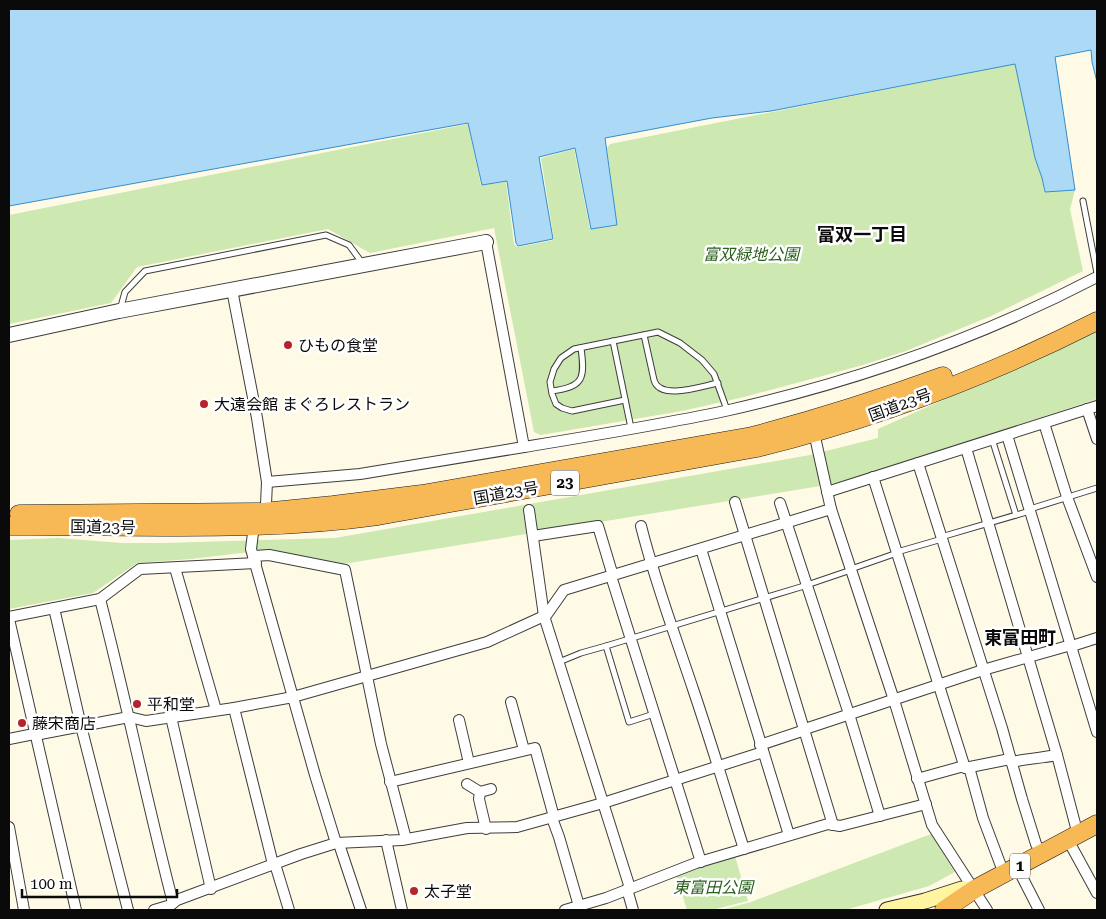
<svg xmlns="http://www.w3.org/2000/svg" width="1106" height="919" viewBox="0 0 1106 919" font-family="'Roboto Serif','Noto Sans JP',serif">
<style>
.green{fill:#cde8b1}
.water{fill:#acd9f6;stroke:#338ecd}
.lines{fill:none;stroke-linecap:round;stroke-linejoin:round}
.service-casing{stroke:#3d3d3d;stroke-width:7}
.minor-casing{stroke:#3d3d3d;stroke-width:12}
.tertiary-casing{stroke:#3d3d3d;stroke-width:16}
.secondary-casing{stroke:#2c2c2c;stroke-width:17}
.trunk-casing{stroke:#1b1b1b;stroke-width:19}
.service{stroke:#fff;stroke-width:5}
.minor{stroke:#fff;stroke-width:10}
.tertiary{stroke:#fff;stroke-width:14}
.secondary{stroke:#fff5a1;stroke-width:15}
.trunk{stroke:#f7b856;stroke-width:18}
.poi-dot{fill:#b82329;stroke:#fff;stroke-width:2}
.labels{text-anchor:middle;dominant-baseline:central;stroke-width:5;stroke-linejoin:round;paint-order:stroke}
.shield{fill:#fff;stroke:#545454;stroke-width:1}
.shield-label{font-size:15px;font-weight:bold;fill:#0a0a0a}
.park-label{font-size:16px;font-style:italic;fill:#29601b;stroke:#fff}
.poi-label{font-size:16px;fill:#0a0a0a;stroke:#fff;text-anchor:start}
.street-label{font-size:16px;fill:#0a0a0a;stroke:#fff}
.neighbourhood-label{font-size:18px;font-weight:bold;fill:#0a0a0a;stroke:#fff}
</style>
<rect width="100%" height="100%" fill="#fffae6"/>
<g class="green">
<path d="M1015 64 1035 158 1042 178 1044 192 1075 190 1070 209 1083 271 991 316 906 351 863 365 744 397 682 411 541 435 534 432 494 228 370 253 328 229 137 267 111 303 9 324V215L468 124 481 185 506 182 514 244 518 247 554 240 541 158 574 149 590 229 617 226 607 148 610 144Z"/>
<path d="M1097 331V399L850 480 820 486 343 564 266 550 191 559 137 563 93 593 9 609V540L58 538 122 543H164L335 538 810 455 878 438V429Z"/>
<path d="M931 834 955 872 929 886 845 910H721L751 902Z"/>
<path d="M735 856 748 901 712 910H687L676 875Z"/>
</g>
<path class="water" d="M9 9H1097V82L1092 62 1091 50 1055 57 1075 190 1045 192 1042 178 1035 158 1015 64 771 111 712 118 605 138 617 225 591 229 575 148 539 157 553 239 518 246 516 243 507 181 482 185 468 123 9 206Z"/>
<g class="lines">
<g class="service-casing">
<g id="service">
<path d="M1083 201 1097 273"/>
<path d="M120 310 125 292 145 271 326 235 349 245 363 264"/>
<path d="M644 335 654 380C660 401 702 386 718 383"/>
<path d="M613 341 631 428"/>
<path d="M552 391C584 387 585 378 581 348"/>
<path d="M625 400 572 411 562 408 556 404 552 394 550 382 554 369 561 358 574 349 658 332 680 343 702 360 714 374 727 410"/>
<path d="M992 439 1016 515"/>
<path d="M1030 509 1097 488"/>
<path d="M941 537 1030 511"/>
<path d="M897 552 942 539"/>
<path d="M851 569 897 553"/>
<path d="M606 646 804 586 851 570"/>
<path d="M559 662 581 653 606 646 629 722 654 714"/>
</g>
</g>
<g class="minor-casing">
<g id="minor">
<path d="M486 242 524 447C591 436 659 425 725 411 854 382 980 338 1097 277"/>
<path d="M232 290 257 418 267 482 266 504 253 533 251 549 315 775 336 843"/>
<path d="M1087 409 1097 439"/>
<path d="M1044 423 1067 497 1097 577"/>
<path d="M813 428 831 509 894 700 932 825 987 910"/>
<path d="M1007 435 1097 732"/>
<path d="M966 448 1057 755 1078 835"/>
<path d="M918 463 1002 728 1022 799 1036 844 1042 854"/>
<path d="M873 477 965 768 1010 759"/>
<path d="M267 482 360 474 524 447"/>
<path d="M827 492 1097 406"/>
<path d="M735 502 833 825"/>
<path d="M780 503 849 714 880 816"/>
<path d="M529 510 544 616 630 888"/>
<path d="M641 526C655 582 675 635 693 689 711 742 727 796 744 849"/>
<path d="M533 536 598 526 613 576"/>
<path d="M701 549 789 835"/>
<path d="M253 556 269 555 345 570 381 744 406 839"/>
<path d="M175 568 216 710"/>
<path d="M611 576 701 862"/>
<path d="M100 599C126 700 147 802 173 903"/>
<path d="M54 608 81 726 128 910"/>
<path d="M9 617 100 599 140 569 256 563"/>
<path d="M545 617 564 590 831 509"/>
<path d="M9 619 76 910"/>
<path d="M1072 646 1097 638"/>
<path d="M511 702 524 750"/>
<path d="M234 708 273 864"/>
<path d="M171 717 211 889"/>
<path d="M459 720 469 763"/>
<path d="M805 729 983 670 1071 645"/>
<path d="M35 735 129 717 146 721 234 708 293 697 487 642 544 616"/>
<path d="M9 739 34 734"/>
<path d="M760 745 805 730"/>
<path d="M1011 762C1026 759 1041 758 1057 755"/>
<path d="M969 767 983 818 1004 874"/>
<path d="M917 779 964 766"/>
<path d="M390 782 535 748 554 817"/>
<path d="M467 784 480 792"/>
<path d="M552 818 559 837 579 906"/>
<path d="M9 827 24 910"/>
<path d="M486 829 479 799 480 792 491 789"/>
<path d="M386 840 402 910"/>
<path d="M1068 840 1097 893"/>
<path d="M339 844 361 910"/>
<path d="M275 864 289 910"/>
<path d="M1017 867 1039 910"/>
<path d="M627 889 633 910"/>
<path d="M154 910 171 905 177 900 301 854 336 843 402 840 467 828 517 827 603 803 763 752"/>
<path d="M565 910 606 898 696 863 828 824 840 826 926 804"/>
</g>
</g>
<g class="tertiary-casing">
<path id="tertiary" d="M9 335 119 311 486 242"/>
</g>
<g class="secondary-casing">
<path id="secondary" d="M887 910 925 901 962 889H975"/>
</g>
<g class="trunk-casing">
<g id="trunk">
<path d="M19 514 263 512 333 505 422 494 752 436C817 419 880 399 943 376"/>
<path d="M9 526C132 525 255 533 378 516L757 448C874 419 989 376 1097 321"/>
<path d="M944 910 975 889 1097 824"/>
</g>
</g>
<use href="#service" class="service"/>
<use href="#minor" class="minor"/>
<use href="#tertiary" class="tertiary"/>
<use href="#secondary" class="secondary"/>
<use href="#trunk" class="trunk"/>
</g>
<g class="poi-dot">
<circle cx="288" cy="345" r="5"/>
<circle cx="204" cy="404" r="5"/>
<circle cx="137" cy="704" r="5"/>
<circle cx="22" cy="723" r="5"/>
<circle cx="414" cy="891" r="5"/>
</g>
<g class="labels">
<g class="shield">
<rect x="551" y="470.5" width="28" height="25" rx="4"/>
<rect x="1010" y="853.5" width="20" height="25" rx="4"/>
</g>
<g class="shield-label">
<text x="565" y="483">23</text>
<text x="1020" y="866">1</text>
</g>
<g class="park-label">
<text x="751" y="254">富双緑地公園</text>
<text x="713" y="887">東富田公園</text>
</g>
<g class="poi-label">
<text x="298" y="345">ひもの食堂</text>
<text x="214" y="404">大遠会館 まぐろレストラン</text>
<text x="147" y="704">平和堂</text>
<text x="32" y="723">藤宋商店</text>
<text x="424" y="891">太子堂</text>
</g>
<g class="street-label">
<text transform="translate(900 405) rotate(-20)">国道23号</text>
<text transform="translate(506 493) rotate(-10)">国道23号</text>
<text transform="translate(103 527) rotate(1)">国道23号</text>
</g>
<g class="neighbourhood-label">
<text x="862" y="234">富双一丁目</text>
<text x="1020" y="637">東富田町</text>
</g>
</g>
<rect width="1106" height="919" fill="none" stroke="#0a0a0a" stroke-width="20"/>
<path d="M22 889v8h155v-8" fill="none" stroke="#0a0a0a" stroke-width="2.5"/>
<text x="30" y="889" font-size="15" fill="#0a0a0a" stroke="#ffffff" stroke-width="4" paint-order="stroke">100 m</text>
</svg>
